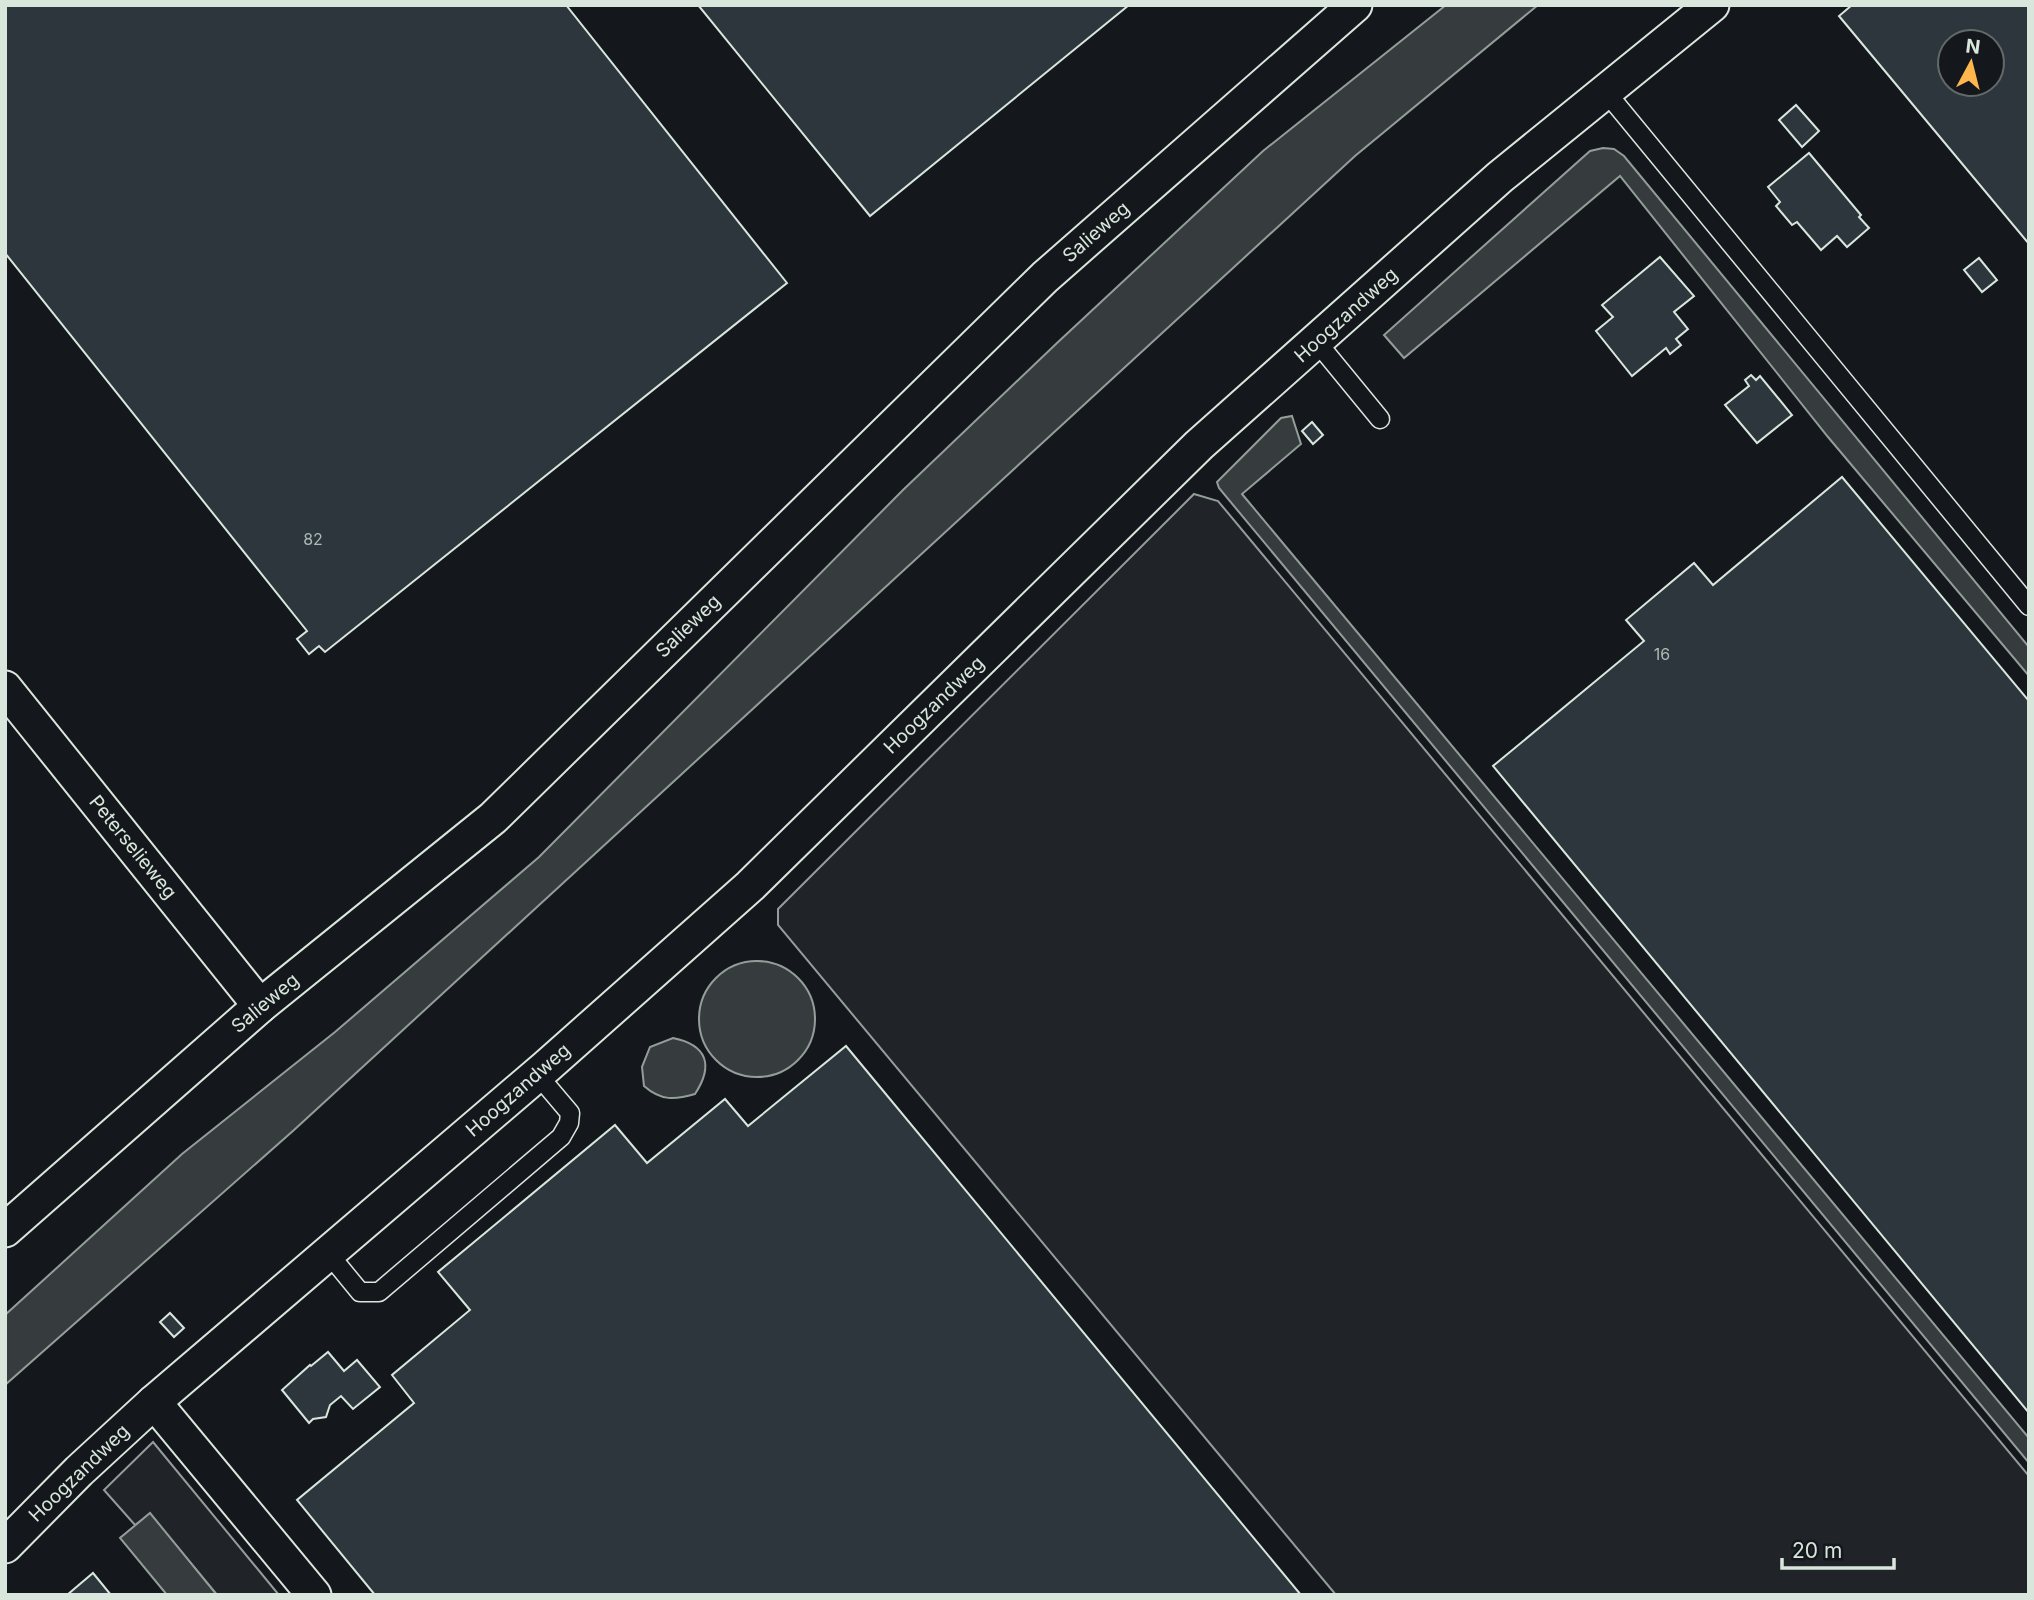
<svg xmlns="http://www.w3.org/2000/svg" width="2034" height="1600" viewBox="0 0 2034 1600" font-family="Inter,sans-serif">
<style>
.green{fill:#202428;stroke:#939e99;stroke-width:2}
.water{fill:#363b3e;stroke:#939e99;stroke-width:2}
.building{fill:#2c363c;stroke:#d8e6dc;stroke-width:2;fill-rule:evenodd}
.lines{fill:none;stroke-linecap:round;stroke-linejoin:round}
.lane-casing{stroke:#d8e6dc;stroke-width:21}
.street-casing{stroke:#d8e6dc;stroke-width:37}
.lane{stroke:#14181c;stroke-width:18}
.street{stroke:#14181c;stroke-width:33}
.labels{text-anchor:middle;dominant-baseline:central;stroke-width:5;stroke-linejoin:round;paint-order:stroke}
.number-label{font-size:16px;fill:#adbab4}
.street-label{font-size:19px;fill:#d8e6dc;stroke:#14181c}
</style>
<rect width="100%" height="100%" fill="#14181c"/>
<g class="green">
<path d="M1194 494 1218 501 2029 1476V1595H1336L778 925V909Z"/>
<path d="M153 1442 279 1595H217L150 1514 135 1525 104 1490Z"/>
</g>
<g class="water">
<path d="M1446 5H1538L1355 156 294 1130 5 1385V1315L182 1154 335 1032 539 857 903 490 1057 343 1263 151Z"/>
<path d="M1603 148 1614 149 1624 156 2029 647V676L1828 437 1620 176 1404 358 1384 335 1590 151Z"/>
<path d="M1292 416 1301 444 1242 494 2029 1438V1463L1219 488 1217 482 1281 418Z"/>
<circle cx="757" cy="1019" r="58"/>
<path d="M673 1038C707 1045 714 1065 695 1094 675 1100 661 1101 644 1086L642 1067 650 1047Z"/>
<path d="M150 1513 217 1595H167L120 1538Z"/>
</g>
<g class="building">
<path d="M5 5H566L787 283 325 652 319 646 309 654 297 639 307 631 5 253Z"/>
<path d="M698 5H1129L870 216Z"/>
<path d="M1852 5H2029V244L1839 16ZM1950 42H1992V84H1950Z"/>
<path d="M1796 105 1819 131 1802 147 1779 120Z"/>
<path d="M1809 153 1861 215 1859 217 1869 228 1847 247 1837 236 1821 250 1797 222 1792 225 1776 206 1780 202 1768 187Z"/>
<path d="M1660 257 1694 296 1674 312 1688 329 1676 339 1681 345 1670 354 1666 348 1632 376 1596 331 1613 317 1602 305Z"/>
<path d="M1979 258 1997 280 1982 292 1964 270Z"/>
<path d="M1751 375 1756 380 1760 376 1792 415 1757 443 1725 405 1749 386 1745 380Z"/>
<path d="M1312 422 1323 435 1313 444 1302 431Z"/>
<path d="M1842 477 2029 701V1413L1493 766 1644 641 1626 620 1694 563 1713 585Z"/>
<path d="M846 1046 1301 1595H375L297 1500 414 1403 392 1375 470 1310 438 1272 615 1125 647 1163 725 1099 748 1126Z"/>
<path d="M170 1313 184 1328 174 1337 160 1322Z"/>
<path d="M328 1352 344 1371 357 1360 380 1387 353 1409 341 1396 330 1405 326 1417 313 1419 309 1423 282 1390 310 1365 311 1366Z"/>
<path d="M93 1573 111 1595H67Z"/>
</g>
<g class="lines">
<g class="lane-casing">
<g id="lane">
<path d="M1606 92 2029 606"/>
<path d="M1316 341 1380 419"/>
<path d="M328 1253 360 1292H379L561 1137 569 1123 570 1113 537 1074"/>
</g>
</g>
<g class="street-casing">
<g id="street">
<path d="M5 688 260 1006"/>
<path d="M5 1230 260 1006 493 818 1045 277 1355 5"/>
<path d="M5 1546 79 1471 154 1402"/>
<path d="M314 1595 154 1402 546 1067 750 886 1199 445 1500 177 1712 5"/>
</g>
</g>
<use href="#lane" class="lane"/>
<use href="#street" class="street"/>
</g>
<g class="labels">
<g class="number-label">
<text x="313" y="539">82</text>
<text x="1662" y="654">16</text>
</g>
<g class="street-label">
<text transform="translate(1096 232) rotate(-41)">Salieweg</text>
<text transform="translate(1346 315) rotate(-42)">Hoogzandweg</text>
<text transform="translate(688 626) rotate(-44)">Salieweg</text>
<text transform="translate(934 705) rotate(-44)">Hoogzandweg</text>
<text transform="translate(133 847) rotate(51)">Peterselieweg</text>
<text transform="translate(265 1003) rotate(-40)">Salieweg</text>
<text transform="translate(518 1090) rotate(-41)">Hoogzandweg</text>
<text transform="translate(79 1473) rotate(-44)">Hoogzandweg</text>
</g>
</g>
<rect width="2034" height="1600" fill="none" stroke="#d8e6dc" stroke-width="14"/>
<g transform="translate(1971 63) rotate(7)"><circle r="33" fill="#14181c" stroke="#626a69" stroke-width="2"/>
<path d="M0-5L12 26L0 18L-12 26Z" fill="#ffb74d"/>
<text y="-10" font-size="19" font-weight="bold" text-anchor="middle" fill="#d8e6dc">N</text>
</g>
<path d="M1782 1558v10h112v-10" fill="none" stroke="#d8e6dc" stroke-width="3.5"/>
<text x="1792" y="1558" font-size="21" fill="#d8e6dc" stroke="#14181c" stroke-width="5" paint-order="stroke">20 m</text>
</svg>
